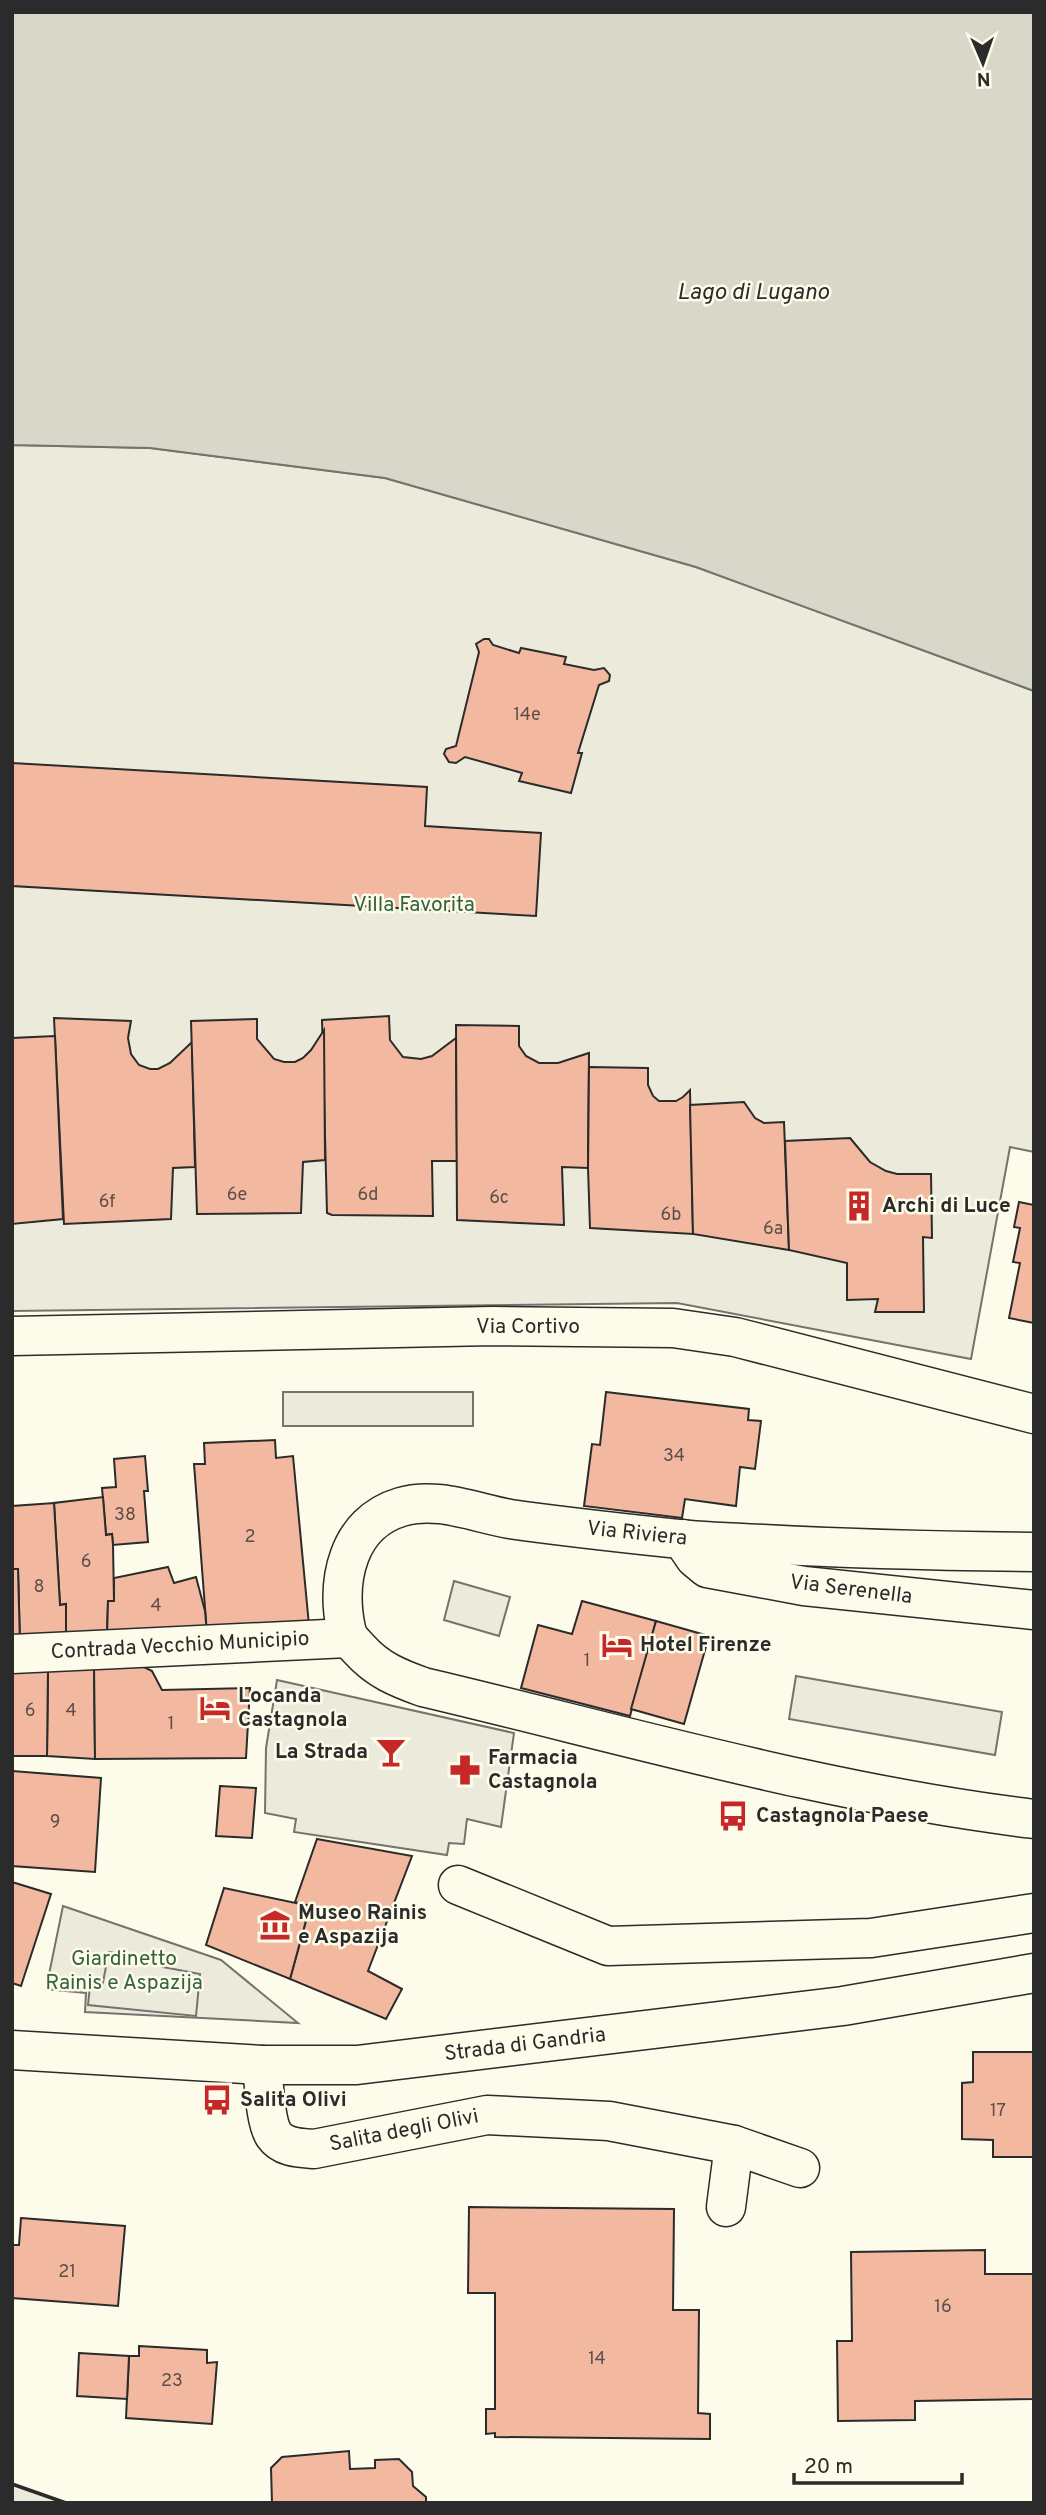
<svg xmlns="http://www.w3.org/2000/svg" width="1046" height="2515" viewBox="0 0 1046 2515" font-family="Overpass,sans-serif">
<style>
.green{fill:#ecebdb;stroke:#74746e;stroke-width:2}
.parking{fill:#eceadb;stroke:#74746e;stroke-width:2}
.water{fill:#d8d7c9;stroke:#74746e;stroke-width:2}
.building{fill:#f2b8a0;stroke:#2b2b2b;stroke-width:2}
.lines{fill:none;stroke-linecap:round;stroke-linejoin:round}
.minor-casing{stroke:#2b2b2b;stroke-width:41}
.major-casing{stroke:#2b2b2b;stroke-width:41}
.minor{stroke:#fdfbea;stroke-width:38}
.major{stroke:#fdfbea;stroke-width:38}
.wall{stroke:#2b2b2b;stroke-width:3.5}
.labels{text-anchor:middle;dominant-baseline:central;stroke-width:5;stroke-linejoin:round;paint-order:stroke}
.number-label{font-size:18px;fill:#5d4e48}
.park-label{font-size:21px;fill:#34623c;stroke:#fdfbea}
.poi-label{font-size:21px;font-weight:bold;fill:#2b2b2b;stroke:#fdfbea;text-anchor:start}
.street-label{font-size:21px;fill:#2b2b2b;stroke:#fdfbea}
.water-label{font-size:23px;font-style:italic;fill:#2b2b2b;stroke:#fdfbea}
</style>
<rect width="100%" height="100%" fill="#fdfbea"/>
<g class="green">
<path d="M12 445 150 448 385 478 696 567 1034 691V1152L1010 1147 971 1359 677 1303 12 1311Z"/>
<path d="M63 1906 221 1960 298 2023 85 2012 86 1993 46 1989Z"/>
<path d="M12 2484 66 2503H12Z"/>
</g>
<g class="parking">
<rect x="283" y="1392" width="190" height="34"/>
<path d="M454 1581 510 1597 499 1636 444 1620Z"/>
<path d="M796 1676 1002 1712 995 1755 789 1719Z"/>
<path d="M277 1680 514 1733 501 1827 467 1819 464 1844 449 1843 447 1855 294 1832 296 1819 265 1813 266 1748Z"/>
<path d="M109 1952 151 1959 163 1967 200 1974 196 2016 88 2005 90 1986 102 1987Z"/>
</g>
<path class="water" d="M12 12H1034V691L696 567 385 478 150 448 12 445Z"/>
<g class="building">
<path d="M484 639H489L493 645 519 653 521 648 566 657 564 664 594 670 604 668 610 675 609 681 599 685 578 753H582L571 793 519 781 522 773 465 757 456 763 449 762 444 754 446 749 456 746 479 652 476 644Z"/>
<path d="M12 763 427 787 425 826 541 833 536 916 12 886Z"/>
<path d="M389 1016 390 1040 403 1057 421 1059 432 1056 456 1038 457 1161H432L433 1216 332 1215 327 1213 322 1020Z"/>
<path d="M54 1018 131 1021 128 1038 131 1054 139 1065 150 1069H158L170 1063 192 1042 195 1167 173 1168 171 1219 64 1224Z"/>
<path d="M257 1019V1039L274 1059 284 1062H295L303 1058 311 1050 324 1030 325 1160 303 1162 301 1213 197 1214 191 1021Z"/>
<path d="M456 1025 519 1026V1046L526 1056 539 1063H558L589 1053 588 1168 562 1167 564 1225 457 1220Z"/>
<path d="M55 1036 63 1219 12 1224V1038Z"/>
<path d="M589 1067 648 1068V1085L653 1096 659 1101H676L683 1097 690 1090 693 1234 590 1228 588 1168Z"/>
<path d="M744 1102 755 1118 764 1123 784 1122 789 1250 693 1234 690 1105Z"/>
<path d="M850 1138 870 1162 886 1171 897 1174H931L932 1238 923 1237 924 1312H875L878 1299 847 1300V1263L789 1250 785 1141Z"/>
<path d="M1019 1202 1034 1205V1323L1009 1318 1020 1263 1013 1262 1020 1228 1014 1227Z"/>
<path d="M606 1392 749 1409 748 1420 761 1421 755 1469 740 1467 736 1506 685 1499 682 1518 584 1506 592 1444 600 1445Z"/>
<path d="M275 1440 276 1458 293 1456 310 1636 207 1634 194 1464H205L204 1443Z"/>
<path d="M145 1456 148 1491H144L148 1542 113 1545 112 1534 106 1535 102 1488 116 1487 114 1459Z"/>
<path d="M103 1497 106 1535 112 1534 113 1545 114 1601H108L107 1637 66 1640V1604L60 1605 54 1503Z"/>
<path d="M54 1503 60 1605 66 1604V1640L20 1644 18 1569H12V1506Z"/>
<path d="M168 1567 174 1583 196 1577 205 1611 207 1634 107 1637 108 1601H114V1578Z"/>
<path d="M12 1569H18L20 1644H12Z"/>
<path d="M582 1601 656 1621 630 1716 521 1688 538 1625 572 1634Z"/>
<path d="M656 1621 709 1636 684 1724 631 1709Z"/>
<path d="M94 1663 95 1759 47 1756 48 1667Z"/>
<path d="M94 1663 138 1664 152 1671 162 1690 250 1688 246 1758 95 1759Z"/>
<path d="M12 1667H48L47 1756H12Z"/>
<path d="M12 1771 101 1778 95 1872 12 1866Z"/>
<path d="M220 1786 256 1788 252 1838 216 1836Z"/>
<path d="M317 1839 412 1856 368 1971 402 1989 386 2019 290 1979 310 1906 295 1902Z"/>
<path d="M12 1882 51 1894 21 1986 12 1983Z"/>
<path d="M224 1888 310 1906 290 1979 206 1945Z"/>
<path d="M973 2052H1034V2157H993V2140L962 2139V2083L973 2082Z"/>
<path d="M469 2207 674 2209 673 2310H699L698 2413 710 2414V2439L495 2437V2433L486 2434V2409H495V2293H468Z"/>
<path d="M21 2218 125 2226 118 2306 12 2298V2245H19Z"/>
<path d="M985 2250V2274H1034V2399L915 2401V2420L838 2421 837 2341H852L851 2252Z"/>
<path d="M139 2346 207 2350V2363L217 2362 212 2424 126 2418 129 2356H139Z"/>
<path d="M79 2353 129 2356 127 2399 77 2396Z"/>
<path d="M349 2451 350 2469 375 2468V2460L399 2459 412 2472 413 2486 426 2497V2503H272L271 2468 282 2457Z"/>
</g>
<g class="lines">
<g class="minor-casing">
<g id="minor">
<path d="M12 1336 492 1326 673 1328 735 1337 1034 1414"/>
<path d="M682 1539 695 1558 707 1568 804 1586 1034 1610"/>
<path d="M12 1654 348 1638"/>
<path d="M458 1885 608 1946 871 1938 1034 1913"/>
<path d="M262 2065C264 2082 265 2122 274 2135 283 2148 300 2148 314 2149L487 2115 609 2121 734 2145 800 2168"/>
<path d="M726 2207 734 2145"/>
</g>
</g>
<g class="major-casing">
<g id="major">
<path d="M1034 1552C944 1551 854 1549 763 1544 735 1543 707 1542 679 1539 623 1533 566 1527 510 1519 475 1513 437 1496 401 1507 347 1523 336 1581 346 1629 348 1639 353 1642 360 1650 378 1670 398 1678 423 1687 626 1735 827 1794 1034 1819"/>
<path d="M12 2050 262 2065H357L843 2006 1034 1973"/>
</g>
</g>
<use href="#minor" class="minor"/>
<use href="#major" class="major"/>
<path class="wall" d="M12 2484 66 2503"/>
</g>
<defs>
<g id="building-bare" transform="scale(2.415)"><path d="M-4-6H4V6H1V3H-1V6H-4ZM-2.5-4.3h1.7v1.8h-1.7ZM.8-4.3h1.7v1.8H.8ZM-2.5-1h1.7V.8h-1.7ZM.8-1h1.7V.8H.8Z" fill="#c62828" stroke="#fdfbea" stroke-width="2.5" paint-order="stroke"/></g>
<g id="hotel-bare" transform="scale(2.415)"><path d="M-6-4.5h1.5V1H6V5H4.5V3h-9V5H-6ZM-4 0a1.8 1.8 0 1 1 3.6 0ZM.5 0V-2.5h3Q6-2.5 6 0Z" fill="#c62828" stroke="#fdfbea" stroke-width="2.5" paint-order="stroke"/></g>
<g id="bar-bare" transform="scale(2.415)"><path d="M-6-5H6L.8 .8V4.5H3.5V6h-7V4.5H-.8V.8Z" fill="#c62828" stroke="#fdfbea" stroke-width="2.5" paint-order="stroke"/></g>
<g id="pharmacy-bare" transform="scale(2.415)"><path d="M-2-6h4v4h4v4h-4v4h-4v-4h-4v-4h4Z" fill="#c62828" stroke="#fdfbea" stroke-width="2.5" paint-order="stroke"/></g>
<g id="bus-bare" transform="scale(2.415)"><path d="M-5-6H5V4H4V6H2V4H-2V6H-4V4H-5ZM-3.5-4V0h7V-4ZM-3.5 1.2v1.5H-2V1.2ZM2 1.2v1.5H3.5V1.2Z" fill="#c62828" stroke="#fdfbea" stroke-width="2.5" paint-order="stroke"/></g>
<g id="museum-bare" transform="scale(2.415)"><path d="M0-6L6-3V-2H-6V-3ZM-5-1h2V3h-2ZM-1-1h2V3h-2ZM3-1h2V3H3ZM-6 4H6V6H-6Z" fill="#c62828" stroke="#fdfbea" stroke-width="2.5" paint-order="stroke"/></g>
</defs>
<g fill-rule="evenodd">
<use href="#building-bare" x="859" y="1206"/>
<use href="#hotel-bare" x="617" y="1645"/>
<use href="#hotel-bare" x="215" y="1708"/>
<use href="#bar-bare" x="391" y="1752"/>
<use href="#pharmacy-bare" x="465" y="1770"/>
<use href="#bus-bare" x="733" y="1816"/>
<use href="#museum-bare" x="275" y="1925"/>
<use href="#bus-bare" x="217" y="2100"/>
</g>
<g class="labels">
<g class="number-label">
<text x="527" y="715">14e</text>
<text x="237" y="1195">6e</text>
<text x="368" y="1195">6d</text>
<text x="499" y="1198">6c</text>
<text x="107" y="1202">6f</text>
<text x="671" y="1215">6b</text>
<text x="773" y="1229">6a</text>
<text x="674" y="1456">34</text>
<text x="125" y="1515">38</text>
<text x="250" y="1537">2</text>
<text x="86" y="1562">6</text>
<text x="39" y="1587">8</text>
<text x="156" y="1606">4</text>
<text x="587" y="1661">1</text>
<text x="30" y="1711">6</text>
<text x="71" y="1711">4</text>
<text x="171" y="1724">1</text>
<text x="55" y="1822">9</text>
<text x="998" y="2111">17</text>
<text x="67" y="2272">21</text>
<text x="943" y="2307">16</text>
<text x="597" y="2359">14</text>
<text x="172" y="2381">23</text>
</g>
<g class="park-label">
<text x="414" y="905">Villa Favorita</text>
<text x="124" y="1959">Giardinetto<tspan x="124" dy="24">Rainis e Aspazija</tspan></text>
</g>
<g class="poi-label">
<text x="882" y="1206">Archi di Luce</text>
<text x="640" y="1645">Hotel Firenze</text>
<text x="238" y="1696">Locanda<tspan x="238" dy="24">Castagnola</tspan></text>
<text x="368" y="1752" text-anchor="end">La Strada</text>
<text x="488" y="1758">Farmacia<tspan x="488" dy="24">Castagnola</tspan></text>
<text x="756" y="1816">Castagnola Paese</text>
<text x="298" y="1913">Museo Rainis<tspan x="298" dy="24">e Aspazija</tspan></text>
<text x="240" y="2100">Salita Olivi</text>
</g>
<g class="street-label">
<text x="528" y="1327">Via Cortivo</text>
<text transform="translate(637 1534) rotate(6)">Via Riviera</text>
<text transform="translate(851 1590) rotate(7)">Via Serenella</text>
<text transform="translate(180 1646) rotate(-3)">Contrada Vecchio Municipio</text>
<text transform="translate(525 2045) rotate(-7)">Strada di Gandria</text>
<text transform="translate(404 2131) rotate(-11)">Salita degli Olivi</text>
</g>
<g class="water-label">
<text x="753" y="293">Lago di Lugano</text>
</g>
</g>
<rect width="1046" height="2515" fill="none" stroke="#2b2b2b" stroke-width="28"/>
<g transform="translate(983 63) rotate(178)" stroke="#fdfbea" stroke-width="5" paint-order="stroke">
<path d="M0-5L12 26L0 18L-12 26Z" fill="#2b2b2b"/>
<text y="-10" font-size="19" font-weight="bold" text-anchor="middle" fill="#2b2b2b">N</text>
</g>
<path d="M794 2473v10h168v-10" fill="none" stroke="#2b2b2b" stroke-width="3.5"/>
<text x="804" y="2473" font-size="21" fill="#2b2b2b" stroke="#fdfbea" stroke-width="5" paint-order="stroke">20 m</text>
</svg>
